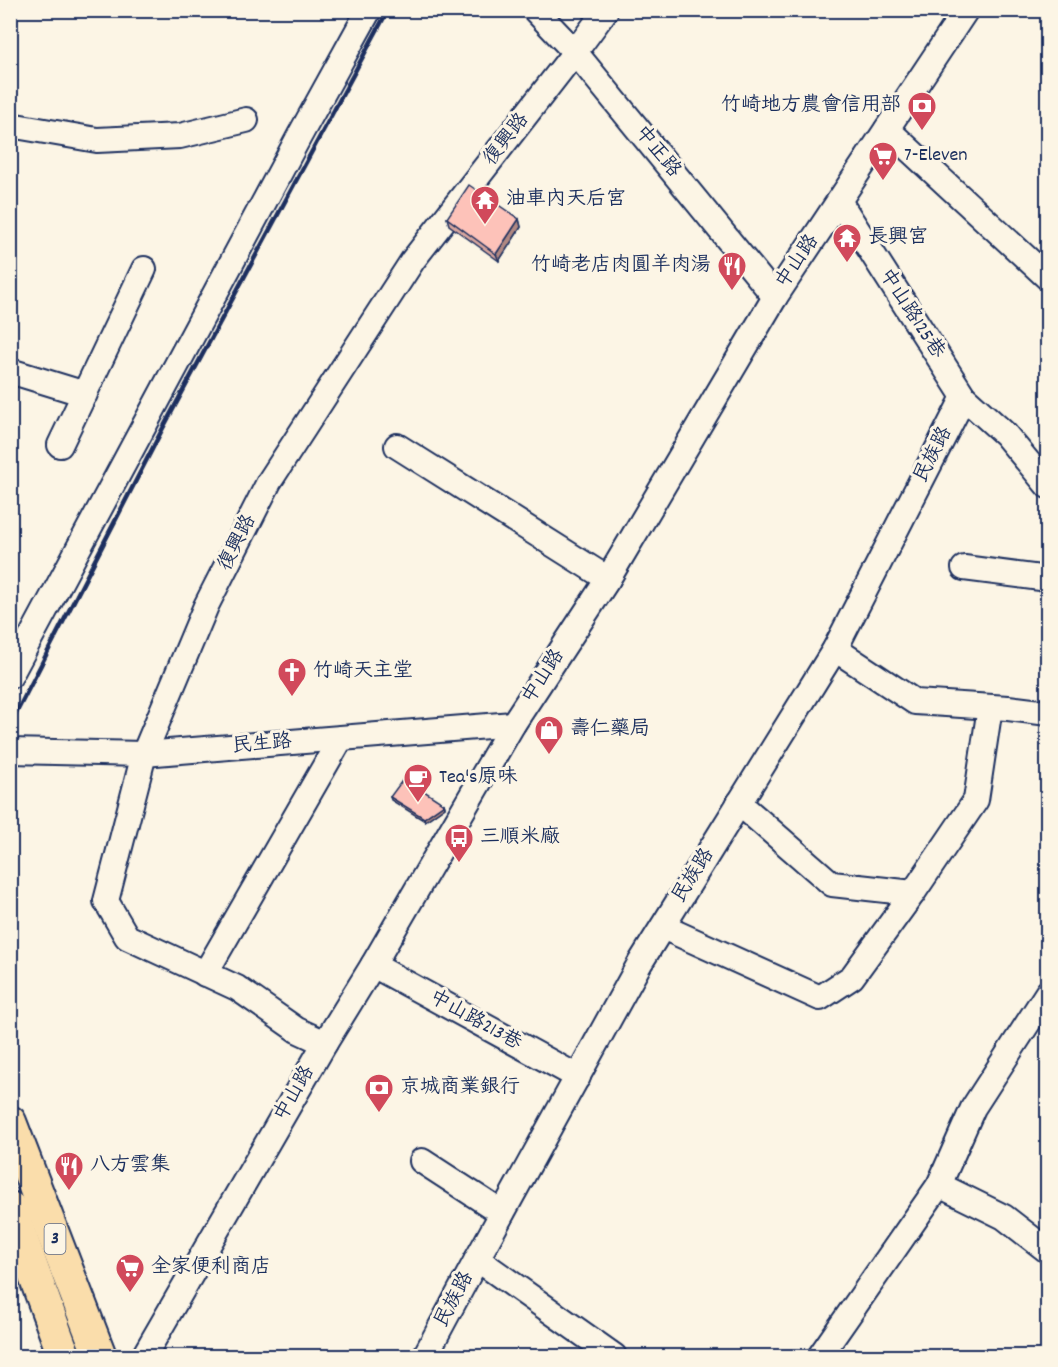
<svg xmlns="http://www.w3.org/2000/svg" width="1058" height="1367" viewBox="0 0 1058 1367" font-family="Dekko,'LXGW WenKai TC',sans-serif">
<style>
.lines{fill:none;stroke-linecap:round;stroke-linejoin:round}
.minor-casing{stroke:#1b2f5e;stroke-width:28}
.major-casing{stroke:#1b2f5e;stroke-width:36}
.minor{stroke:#fcf5e5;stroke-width:24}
.major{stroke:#faddab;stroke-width:32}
.rail{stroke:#1b2f5e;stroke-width:4.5}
.wall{fill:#daa79f;stroke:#1b2f5e;stroke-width:1.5}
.shaded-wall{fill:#b18882;stroke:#1b2f5e;stroke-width:1.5}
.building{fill:#fdc2b9;stroke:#1b2f5e;stroke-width:1.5}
.labels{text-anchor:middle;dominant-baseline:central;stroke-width:6;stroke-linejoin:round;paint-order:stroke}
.shield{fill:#fcf5e5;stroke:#5e6a86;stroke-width:1.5}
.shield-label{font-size:18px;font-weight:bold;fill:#1b2f5e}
.poi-label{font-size:20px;fill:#1b2f5e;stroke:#fcf5e5;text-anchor:start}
.street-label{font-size:20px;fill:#1b2f5e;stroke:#fcf5e5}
</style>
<rect width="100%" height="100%" fill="#fcf5e5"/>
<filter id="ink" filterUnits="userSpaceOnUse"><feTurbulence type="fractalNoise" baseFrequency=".0167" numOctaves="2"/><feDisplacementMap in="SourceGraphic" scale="12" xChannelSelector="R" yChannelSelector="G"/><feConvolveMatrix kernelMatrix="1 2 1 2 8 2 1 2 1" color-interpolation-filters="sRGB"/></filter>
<g filter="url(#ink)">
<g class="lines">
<g class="minor-casing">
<g id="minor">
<path d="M535 10 575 52 775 297"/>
<path d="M10 125 97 140 180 136 246 120"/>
<path d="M887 129 1048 278"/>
<path d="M839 201 964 397 1005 434 1048 486"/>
<path d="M10 371 85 394"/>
<path d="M60 445 144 269"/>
<path d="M397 446 608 579"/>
<path d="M964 568 1048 579"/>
<path d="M835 649 915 702 1008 708 1048 713"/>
<path d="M10 676 300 135 369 10"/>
<path d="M10 751 144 754 513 724"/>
<path d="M739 803 832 884 913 893"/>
<path d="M663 927 820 998 852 977 913 893 976 800 990 707"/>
<path d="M373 965 578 1077"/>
<path d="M205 974 341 738"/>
<path d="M325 1043 297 1030 237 988 127 937 106 901 144 754 206 606 269 482 413 260 575 52 606 10"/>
<path d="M422 1161 502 1213"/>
<path d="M939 1185 1004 1217 1048 1251"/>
<path d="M477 1259 614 1356"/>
<path d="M144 1356 325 1043 373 965 513 724 608 579 775 297 966 10"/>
<path d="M425 1356 477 1259 640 963 835 649 964 397"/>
<path d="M820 1356 939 1185 973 1108 1048 992"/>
</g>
</g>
<g class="major-casing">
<g id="major">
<path d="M10 1122 100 1356"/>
<path d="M10 1208 64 1356"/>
</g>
</g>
<use href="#minor" class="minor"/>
<use href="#major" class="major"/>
<path class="rail" d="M10 725 163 428 388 10"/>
</g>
<g class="wall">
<path d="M447 218 519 219 521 227 499 261 449 225Z"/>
<path d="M390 797 444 804 445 807 425 821 391 800Z"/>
</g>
<g class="shaded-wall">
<path d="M519 219 521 227 499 261 496 254Z"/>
<path d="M444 804 445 807 425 821 424 818Z"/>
</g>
<g class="building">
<path d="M469 185 519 219 496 254 447 218Z"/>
<path d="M404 778 444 804 424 818 390 797Z"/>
</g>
</g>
<defs>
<g id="bank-pin" transform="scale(1.5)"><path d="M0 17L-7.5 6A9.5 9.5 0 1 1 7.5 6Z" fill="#d1495b" stroke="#fcf5e5"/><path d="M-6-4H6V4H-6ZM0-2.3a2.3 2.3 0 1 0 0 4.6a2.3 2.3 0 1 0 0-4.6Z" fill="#fff"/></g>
<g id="supermarket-pin" transform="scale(1.5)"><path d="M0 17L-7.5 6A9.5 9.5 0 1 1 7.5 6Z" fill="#d1495b" stroke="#fcf5e5"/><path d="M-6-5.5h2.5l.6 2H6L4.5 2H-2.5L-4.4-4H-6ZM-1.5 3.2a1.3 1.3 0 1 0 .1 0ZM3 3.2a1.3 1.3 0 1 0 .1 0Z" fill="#fff"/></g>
<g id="temple-pin" transform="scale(1.5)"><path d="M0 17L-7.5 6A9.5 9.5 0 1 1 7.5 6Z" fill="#d1495b" stroke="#fcf5e5"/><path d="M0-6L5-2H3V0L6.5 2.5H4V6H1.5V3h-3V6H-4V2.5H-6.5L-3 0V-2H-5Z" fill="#fff"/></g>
<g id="restaurant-pin" transform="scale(1.5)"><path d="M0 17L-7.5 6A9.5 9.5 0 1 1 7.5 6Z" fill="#d1495b" stroke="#fcf5e5"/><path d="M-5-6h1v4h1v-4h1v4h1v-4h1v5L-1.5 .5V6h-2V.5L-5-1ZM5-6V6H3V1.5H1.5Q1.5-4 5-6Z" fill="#fff"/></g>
<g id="church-pin" transform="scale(1.5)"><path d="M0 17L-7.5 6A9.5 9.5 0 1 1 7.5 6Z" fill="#d1495b" stroke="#fcf5e5"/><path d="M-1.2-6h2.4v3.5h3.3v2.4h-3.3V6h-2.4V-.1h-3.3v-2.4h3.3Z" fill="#fff"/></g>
<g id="shop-pin" transform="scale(1.5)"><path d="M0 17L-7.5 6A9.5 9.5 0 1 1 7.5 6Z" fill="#d1495b" stroke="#fcf5e5"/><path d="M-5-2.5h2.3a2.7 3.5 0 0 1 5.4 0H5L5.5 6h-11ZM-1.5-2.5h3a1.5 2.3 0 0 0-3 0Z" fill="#fff"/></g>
<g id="cafe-pin" transform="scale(1.5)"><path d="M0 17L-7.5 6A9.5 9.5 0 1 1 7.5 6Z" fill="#d1495b" stroke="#fcf5e5"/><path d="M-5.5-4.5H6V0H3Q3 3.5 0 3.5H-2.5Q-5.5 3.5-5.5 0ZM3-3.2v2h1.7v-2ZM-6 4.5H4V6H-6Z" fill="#fff"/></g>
<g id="bus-pin" transform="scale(1.5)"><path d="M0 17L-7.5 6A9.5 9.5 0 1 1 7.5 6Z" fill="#d1495b" stroke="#fcf5e5"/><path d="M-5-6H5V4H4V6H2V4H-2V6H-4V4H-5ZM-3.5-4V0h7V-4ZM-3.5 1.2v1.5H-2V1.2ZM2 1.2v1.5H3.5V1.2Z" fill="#fff"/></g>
</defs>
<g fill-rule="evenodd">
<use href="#bank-pin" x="922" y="106"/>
<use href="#supermarket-pin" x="883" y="156"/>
<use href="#temple-pin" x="485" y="200"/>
<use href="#temple-pin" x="847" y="238"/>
<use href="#restaurant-pin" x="732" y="266"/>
<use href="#church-pin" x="292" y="672"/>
<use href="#shop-pin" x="549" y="730"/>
<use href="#cafe-pin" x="418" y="778"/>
<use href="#bus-pin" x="459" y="838"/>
<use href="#bank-pin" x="379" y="1088"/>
<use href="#restaurant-pin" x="69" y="1166"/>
<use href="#supermarket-pin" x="130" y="1268"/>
</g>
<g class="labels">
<rect class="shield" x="44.5" y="1224" width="21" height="30" rx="4.5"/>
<g class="shield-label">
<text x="55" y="1239">3</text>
</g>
<g class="poi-label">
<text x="901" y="106" text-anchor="end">竹崎地方農會信用部</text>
<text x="904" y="156">7-Eleven</text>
<text x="506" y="200">油車內天后宮</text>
<text x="868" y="238">長興宮</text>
<text x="711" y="266" text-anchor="end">竹崎老店肉圓羊肉湯</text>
<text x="313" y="672">竹崎天主堂</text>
<text x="570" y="730">壽仁藥局</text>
<text x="439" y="778">Tea's原味</text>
<text x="480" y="838">三順米廠</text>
<text x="400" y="1088">京城商業銀行</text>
<text x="90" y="1166">八方雲集</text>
<text x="151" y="1268">全家便利商店</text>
</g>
<g class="street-label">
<text transform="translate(507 140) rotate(-52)">復興路</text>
<text transform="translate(657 152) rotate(51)">中正路</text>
<text transform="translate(798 262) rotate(-56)">中山路</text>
<text transform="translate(911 314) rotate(57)">中山路125巷</text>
<text transform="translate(934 455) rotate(-63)">民族路</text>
<text transform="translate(238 543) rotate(-63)">復興路</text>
<text transform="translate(544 677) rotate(-57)">中山路</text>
<text transform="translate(262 745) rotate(-5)">民生路</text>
<text transform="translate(694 876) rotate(-58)">民族路</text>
<text transform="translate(475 1021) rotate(29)">中山路213巷</text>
<text transform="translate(295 1094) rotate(-60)">中山路</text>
<text transform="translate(455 1300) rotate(-62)">民族路</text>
</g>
</g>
<rect width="1058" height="1367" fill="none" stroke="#fcf5e5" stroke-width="36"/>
<rect x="18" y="18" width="1022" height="1331" fill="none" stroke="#1b2f5e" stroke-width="2" filter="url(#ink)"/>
</svg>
